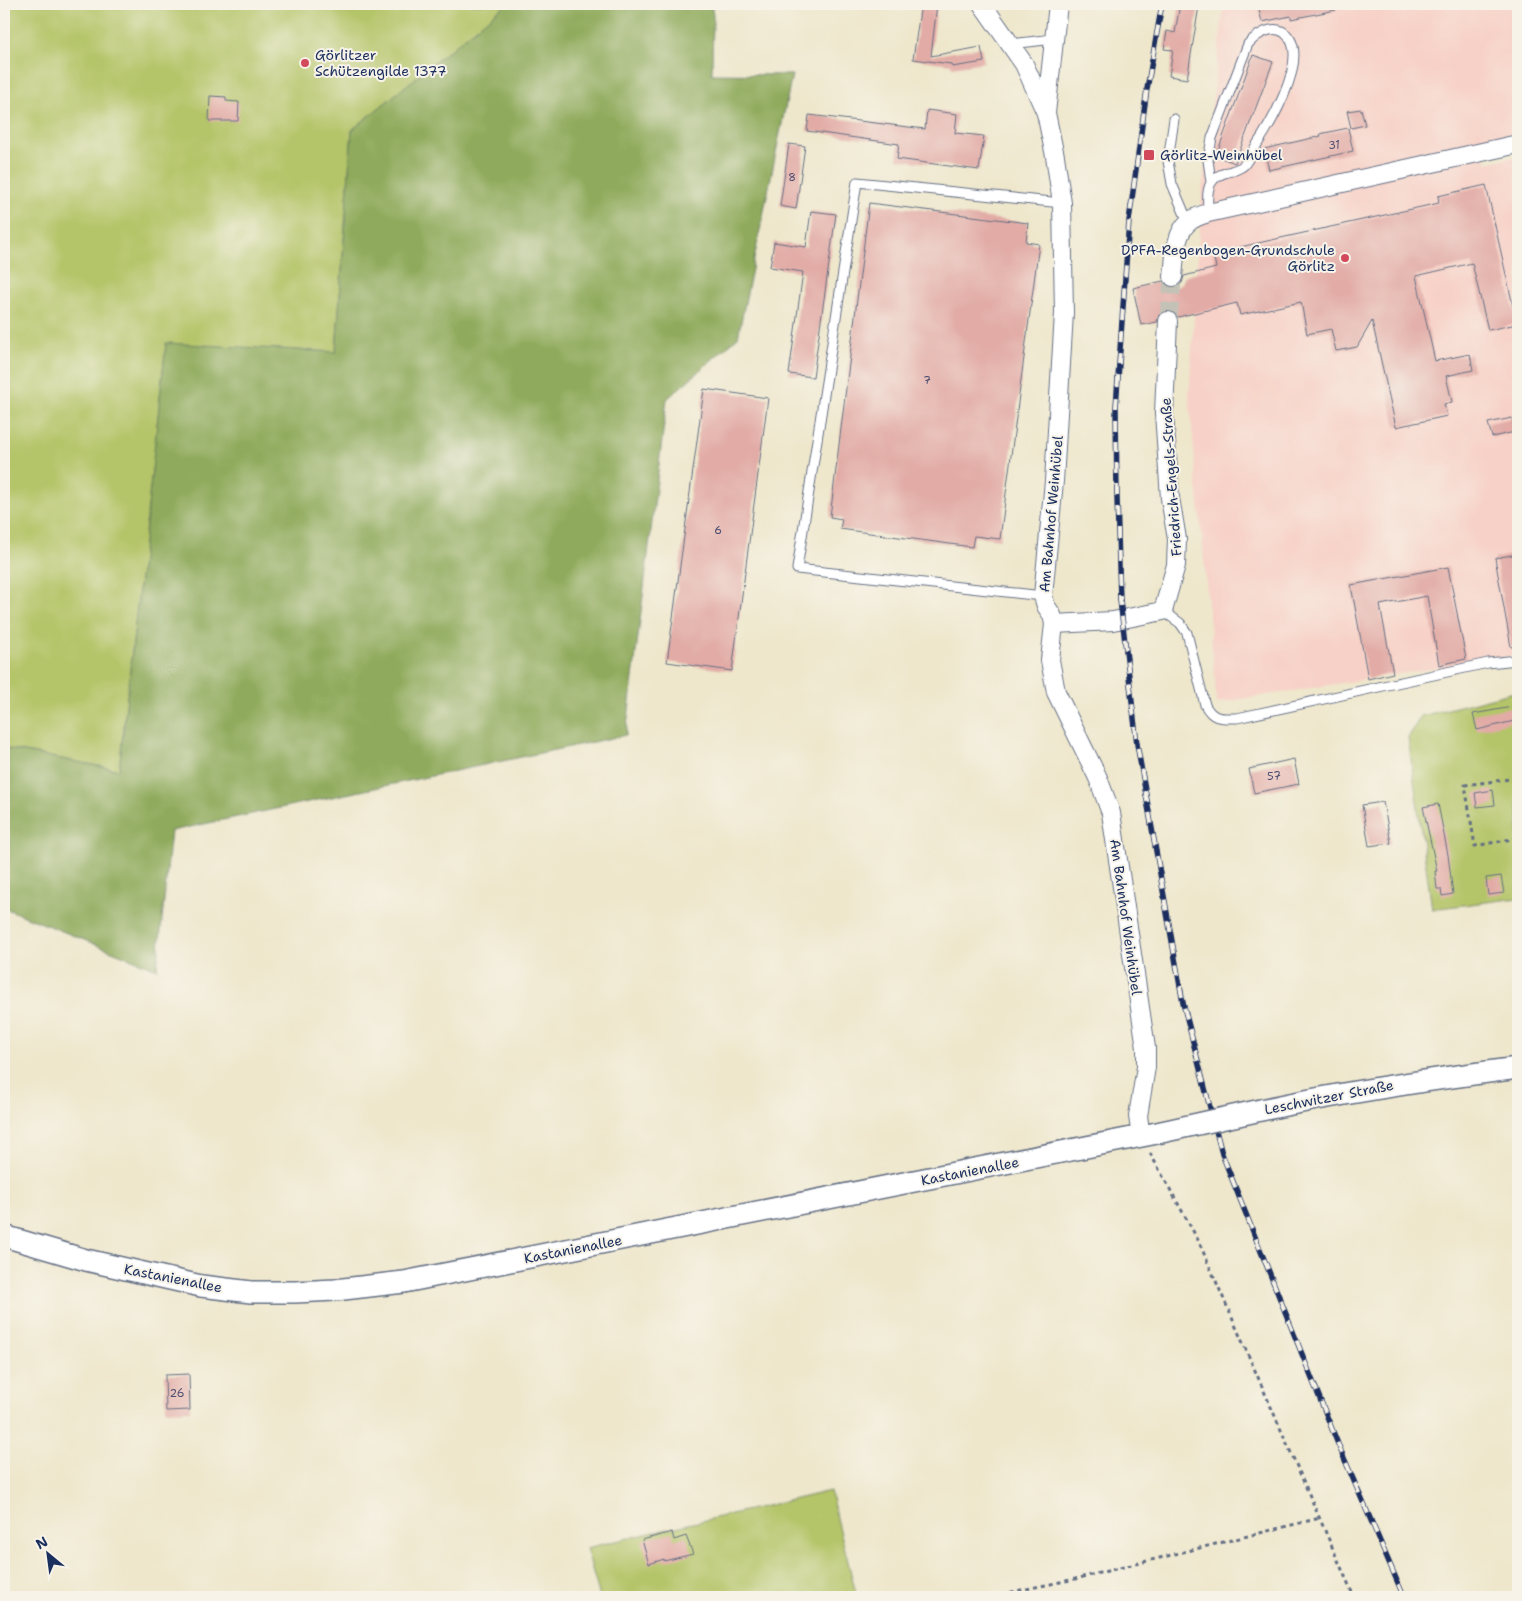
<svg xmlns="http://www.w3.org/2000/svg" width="1522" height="1601" viewBox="0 0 1522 1601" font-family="'Shantell Sans',sans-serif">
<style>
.built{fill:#f7d1c7}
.green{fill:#b4c467;stroke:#687a62}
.forest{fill:#8faa5c;stroke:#556c5d}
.building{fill:#e2aba6}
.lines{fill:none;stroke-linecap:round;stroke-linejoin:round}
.minor-tunnel{stroke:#c4c2b6;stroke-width:18;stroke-dasharray:18 9;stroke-linecap:butt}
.service-casing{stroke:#656f84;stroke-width:11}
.minor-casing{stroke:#656f84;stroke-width:20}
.tertiary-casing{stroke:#656f84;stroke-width:24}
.path{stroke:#656f84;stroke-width:3;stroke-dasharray:4 4;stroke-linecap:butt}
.service{stroke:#fff;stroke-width:9}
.minor{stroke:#fff;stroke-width:18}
.tertiary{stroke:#fff;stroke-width:21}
.rail-casing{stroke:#1b2f5e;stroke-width:5.5}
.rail{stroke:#f7f3e8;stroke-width:4;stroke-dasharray:11;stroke-linecap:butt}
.tertiary-bridge-casing{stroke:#656f84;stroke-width:24;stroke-linecap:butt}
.tertiary-bridge{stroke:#fff;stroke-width:21}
.poi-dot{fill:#d1495b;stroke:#f7f3e8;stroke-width:2}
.labels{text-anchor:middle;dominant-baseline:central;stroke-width:4;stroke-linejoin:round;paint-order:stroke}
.number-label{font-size:11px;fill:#4d4e70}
.poi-label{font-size:14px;fill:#1b2f5e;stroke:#f7f3e8;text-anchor:start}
.street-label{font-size:14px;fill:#1b2f5e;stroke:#f7f3e8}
</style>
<rect width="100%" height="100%" fill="#f7f3e8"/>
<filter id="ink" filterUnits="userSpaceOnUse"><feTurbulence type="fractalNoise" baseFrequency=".02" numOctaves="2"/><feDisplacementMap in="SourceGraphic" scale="10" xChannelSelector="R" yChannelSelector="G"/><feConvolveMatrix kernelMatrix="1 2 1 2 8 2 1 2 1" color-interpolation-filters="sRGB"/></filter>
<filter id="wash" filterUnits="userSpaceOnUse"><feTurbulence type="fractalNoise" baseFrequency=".0096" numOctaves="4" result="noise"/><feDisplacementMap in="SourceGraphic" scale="20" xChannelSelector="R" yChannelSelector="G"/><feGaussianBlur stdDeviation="1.12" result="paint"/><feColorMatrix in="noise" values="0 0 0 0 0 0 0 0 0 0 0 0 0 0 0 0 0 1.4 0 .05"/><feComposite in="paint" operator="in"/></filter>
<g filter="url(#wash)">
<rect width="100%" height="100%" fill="#eee7cc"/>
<path class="built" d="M1224 4H1518V134L1482 143 1487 163 1518 156V655L1217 703 1189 395 1202 190Z"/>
<g class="green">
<path d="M4 4H506L352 130 336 352 166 344 119 770 4 748Z"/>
<path d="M1518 691V898L1432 909 1408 738 1421 716Z"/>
<path d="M830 1491 857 1597H600L586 1548Z"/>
</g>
<path class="forest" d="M506 4H711L713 15 712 74 792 75 738 337 667 399 626 735 171 831 157 969 4 908V748L119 770 166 343 336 352 352 130Z"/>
<g id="blocks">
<g class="building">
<path d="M921 4H937L931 56 981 47 984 62 952 67 951 64 913 59Z"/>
<path d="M1180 4 1199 6 1187 79 1169 76 1173 50 1164 49 1167 31 1175 33Z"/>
<path d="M1270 4H1335L1336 10 1291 19V16L1262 22 1258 6Z"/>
<path d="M1253 55 1273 62 1235 163 1216 156Z"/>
<path d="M210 96 226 97V101L239 102 238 121H209Z"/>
<path d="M1361 109 1365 125 1351 128 1347 111Z"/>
<path d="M927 110 957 114 955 133 984 136 979 170 897 159 899 144 807 131 809 115 925 129Z"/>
<path d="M1348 128 1353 151 1269 170 1264 149 1321 136 1320 134Z"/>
<path d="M789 144 805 146 796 209 780 206Z"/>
<path d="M1486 185 1517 324 1488 330 1472 263 1416 276 1435 361 1470 354 1473 370 1446 376 1452 402 1444 404 1447 416 1396 427 1372 321 1357 347 1336 351 1331 329 1307 334 1301 302 1240 315 1237 303 1178 317 1174 312 1168 310 1164 311 1159 315 1157 322 1141 325 1133 288 1163 281 1167 286 1172 288 1177 287 1182 283 1184 276 1216 268 1213 253 1439 203 1438 196Z"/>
<path d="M869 203 1028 223 1026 242 1039 244 1000 539 974 536 972 547 840 529 842 519 830 517Z"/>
<path d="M811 211 836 214 813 377 789 374 803 272 770 267 774 242 806 247Z"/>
<path d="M704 389 768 398 732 671 667 662Z"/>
<path d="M1512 418 1515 432 1492 437 1488 423Z"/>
<path d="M1518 554V646L1511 647 1495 558Z"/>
<path d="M1448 567 1466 659 1439 665 1427 596 1380 605 1393 673 1368 679 1351 585Z"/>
<path d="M1518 706V720L1477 730 1473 714Z"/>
<path d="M1294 759 1299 784 1254 793 1249 769Z"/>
<path d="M1493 790 1495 805 1477 807 1475 793Z"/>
<path d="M1383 802 1391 843 1369 846 1362 805Z"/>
<path d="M1438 804 1448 855 1453 894 1442 896 1441 889H1437L1435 871H1437L1423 807Z"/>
<path d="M1501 876 1504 893 1488 895 1486 878Z"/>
<path d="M189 1374 190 1410 166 1411 165 1375Z"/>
<path d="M672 1532 674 1540 686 1536 693 1554 664 1561V1559L649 1564 642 1540Z"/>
</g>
</g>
</g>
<g filter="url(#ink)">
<use href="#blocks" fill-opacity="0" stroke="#656f84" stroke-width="1"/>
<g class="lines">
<path class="minor-tunnel" d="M1168 321 1173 277"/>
<g class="service-casing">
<g id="service">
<path d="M1011 44 1054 39"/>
<path d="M1174 119 1168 161 1172 184 1188 222"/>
<path d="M1208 213C1208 204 1206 191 1211 183 1219 170 1236 173 1244 165 1248 160 1251 154 1254 149 1269 127 1306 65 1290 39 1279 21 1259 32 1248 44L1212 138 1208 160 1211 182"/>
<path d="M1043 596 797 569 857 182 1062 203"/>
<path d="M1163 611 1180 623 1187 633 1205 705C1213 720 1221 718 1237 718L1488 663 1518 660"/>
</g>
</g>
<g class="minor-casing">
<g id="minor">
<path d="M982 4 1024 64 1046 113"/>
<path d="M1058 4 1046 113 1055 156 1062 203 1064 313 1054 481 1043 596 1046 606 1052 615 1054 624 1050 660 1056 692 1098 778 1111 813 1146 1048V1067L1138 1116 1141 1137"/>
<path d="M1173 277C1175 260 1174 233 1190 221 1195 217 1202 215 1208 213L1518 144"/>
<path d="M1054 624 1113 621 1163 611 1176 565 1177 539 1170 498 1164 413 1168 321"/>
</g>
</g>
<g class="tertiary-casing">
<g id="tertiary">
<path d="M1261 1110C1346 1092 1432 1079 1518 1068"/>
<path d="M4 1236 86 1260 201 1286 251 1292H295L335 1290 404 1282 1157 1133"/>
</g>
</g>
<g class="path">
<path d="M1517 838 1475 846 1465 785 1518 778"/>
<path d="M1150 1153 1198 1240 1354 1597"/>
<path d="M987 1597 1075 1579 1320 1518"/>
</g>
<use href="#service" class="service"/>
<use href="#minor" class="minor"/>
<use href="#tertiary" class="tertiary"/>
<g class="rail-casing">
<path id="rail" d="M1162 4 1147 89 1129 221 1116 407 1117 497 1120 600 1137 744 1183 1003 1222 1154 1338 1444 1404 1597"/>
</g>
<use href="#rail" class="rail"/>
<g class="tertiary-bridge-casing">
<path id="tertiary-bridge" d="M1157 1133 1261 1110"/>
</g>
<use href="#tertiary-bridge" class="tertiary-bridge"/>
</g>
</g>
<g class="poi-dot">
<circle cx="305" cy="63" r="5"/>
<rect x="1143" y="149" width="12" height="12" rx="2.5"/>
<circle cx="1345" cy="258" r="5"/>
</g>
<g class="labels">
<g class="number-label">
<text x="1334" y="145">31</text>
<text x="792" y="177">8</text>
<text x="927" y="380">7</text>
<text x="718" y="530">6</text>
<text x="1274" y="776">57</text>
<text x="177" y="1393">26</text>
</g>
<g class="poi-label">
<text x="315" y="55">Görlitzer<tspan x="315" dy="16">Schützengilde 1377</tspan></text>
<text x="1160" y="155">Görlitz-Weinhübel</text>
<text x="1335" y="250" text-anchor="end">DPFA-Regenbogen-Grundschule<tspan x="1335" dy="16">Görlitz</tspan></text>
</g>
<g class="street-label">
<text transform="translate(1171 477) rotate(-94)">Friedrich-Engels-Straße</text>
<text transform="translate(1051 514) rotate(-85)">Am Bahnhof Weinhübel</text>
<text transform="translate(1126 917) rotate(82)">Am Bahnhof Weinhübel</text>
<text transform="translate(1329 1097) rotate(-11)">Leschwitzer Straße</text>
<text transform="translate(970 1171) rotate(-11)">Kastanienallee</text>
<text transform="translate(573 1249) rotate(-11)">Kastanienallee</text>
<text transform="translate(173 1278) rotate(11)">Kastanienallee</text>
</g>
</g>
<rect width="1522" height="1601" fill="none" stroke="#f7f3e8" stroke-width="20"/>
<g transform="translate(48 1554) rotate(331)" stroke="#f7f3e8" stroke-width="4" paint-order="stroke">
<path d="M0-4L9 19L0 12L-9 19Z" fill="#1b2f5e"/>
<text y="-8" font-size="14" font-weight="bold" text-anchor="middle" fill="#1b2f5e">N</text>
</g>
</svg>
